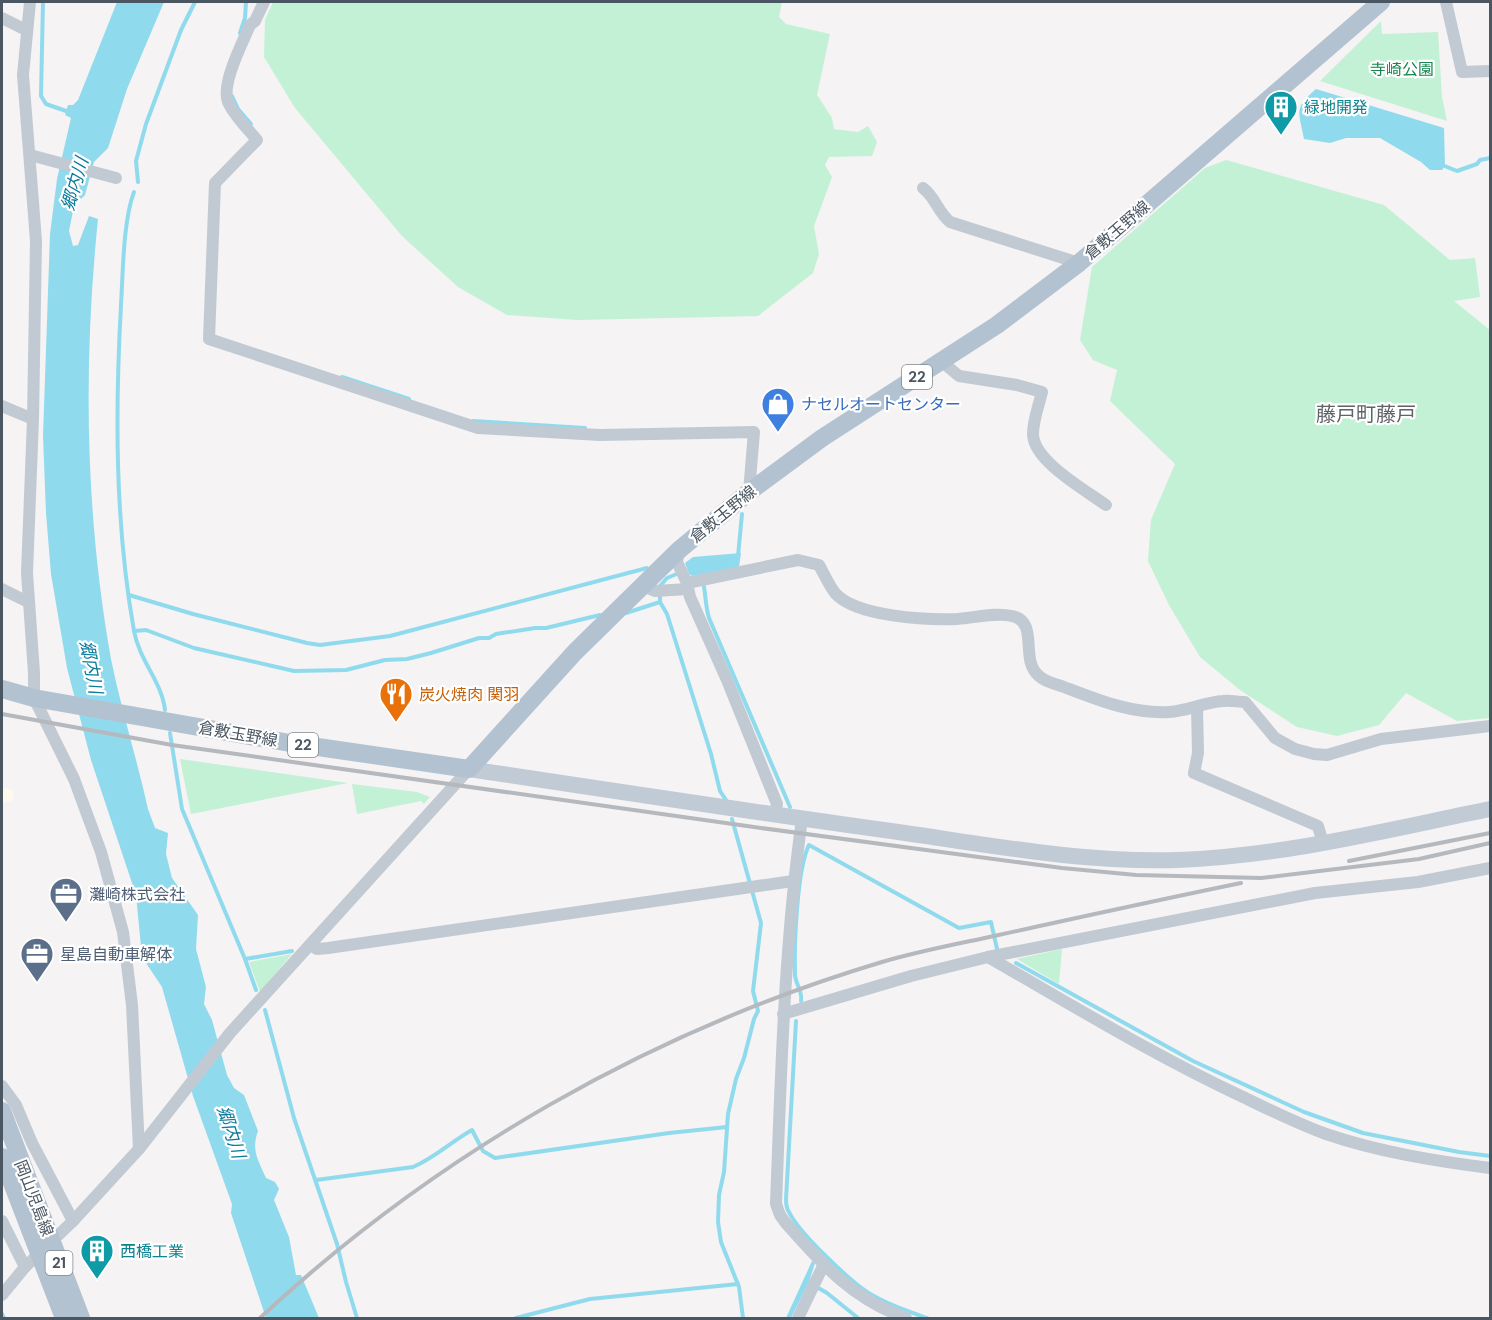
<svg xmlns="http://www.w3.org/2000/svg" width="1492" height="1320" viewBox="0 0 1492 1320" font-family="'DM Sans','Noto Sans JP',sans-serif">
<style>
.commercial{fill:#fdf9ef}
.green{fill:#c3f1d5}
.water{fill:#90daee}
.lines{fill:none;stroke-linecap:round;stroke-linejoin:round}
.stream{stroke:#90daee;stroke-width:4}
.street{stroke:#c1cad2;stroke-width:12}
.secondary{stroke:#c1cbd6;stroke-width:16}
.primary{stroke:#b3c2d1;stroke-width:18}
.rail{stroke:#b5b8bd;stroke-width:4}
.labels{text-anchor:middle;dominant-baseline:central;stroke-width:4.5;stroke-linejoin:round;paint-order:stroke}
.shield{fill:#fff;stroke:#808990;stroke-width:1.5}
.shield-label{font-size:15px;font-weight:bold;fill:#4a5661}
.park-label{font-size:16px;fill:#17864f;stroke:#fff}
.culture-label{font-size:16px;fill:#0d838f;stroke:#fff;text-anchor:start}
.street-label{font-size:16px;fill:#4a5661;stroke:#fff}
.shop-label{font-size:16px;fill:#366cbe;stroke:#fff;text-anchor:start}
.food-label{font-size:16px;fill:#c56008;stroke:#fff;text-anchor:start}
.service-label{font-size:16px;fill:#4e5e75;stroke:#fff;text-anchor:start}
.water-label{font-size:18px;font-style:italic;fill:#0c7c9b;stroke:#fff}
.quarter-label{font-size:20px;fill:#5f6368;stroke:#fff}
</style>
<rect width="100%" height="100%" fill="#f5f3f3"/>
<path class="commercial" d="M2 787 13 790 14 800 2 803Z"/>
<g class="green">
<path d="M273 2H782L779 17 786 24 830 34 817 95 832 118 834 129 858 132 868 126 877 142 872 156 829 157 825 165 832 177 814 226 819 254 813 273 758 316 577 320 507 315 458 287 402 236 295 108 264 57 265 20Z"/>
<path d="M1381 21 1382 34 1438 32 1442 97 1447 121 1320 81Z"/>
<path d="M1226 160 1384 205 1450 260 1475 258 1480 297 1454 301 1490 330V718L1457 721 1406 693 1379 725 1337 736 1297 727 1240 690 1200 657 1169 605 1148 561 1151 520 1175 464 1110 401 1117 370 1093 360 1080 340 1092 267 1205 168Z"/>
<path d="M180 759 348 783 191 814Z"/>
<path d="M352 784 417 792 430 797 424 804 421 801 357 814Z"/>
<path d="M1062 949 1059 984 1017 959Z"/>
<path d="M292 954 260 992 249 962Z"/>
</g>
<g class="water">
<path d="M117 2H164L127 89 108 148 94 162 85 195 81 199 78 196H76L69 231 73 246 78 245 89 216 98 219C83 365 85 513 111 659 121 709 137 759 148 809L155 828 168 833 166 854 172 878 198 915 196 949 206 987 204 1004 212 1020 227 1075 234 1088 244 1095 258 1131C251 1150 258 1160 266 1178L275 1182 279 1189 274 1200 289 1237 296 1275H301L319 1318H266L231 1213 232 1204 193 1096 162 987 142 957 136 895 91 760 67 668 51 574 46 513 43 436 50 234 57 179 71 118 65 115 68 105H73L78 100Z"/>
<path d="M1316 89 1444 128 1445 166 1442 170H1430L1421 162 1380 138H1346L1330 143 1304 139C1299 111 1293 109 1316 89Z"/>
<path d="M741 553 739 567 692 576 689 574 685 563 693 557Z"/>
<path d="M812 1261 815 1263 809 1282 791 1318H786Z"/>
</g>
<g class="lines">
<g class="stream">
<path d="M43 2 41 96 46 104 69 112"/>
<path d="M240 33 245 18 246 2"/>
<path d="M232 96 238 109 251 124"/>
<path d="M1442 165 1457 171 1477 164 1480 160 1490 158"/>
<path d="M138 182 136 161 146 124 181 30 195 2"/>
<path d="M134 192C123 221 123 273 121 305 115 413 115 524 134 631 139 660 162 682 165 710"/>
<path d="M342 377 409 399"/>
<path d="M473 421 585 428"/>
<path d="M738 556 742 514"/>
<path d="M703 582C706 594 705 605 709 618L790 807"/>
<path d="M129 595 193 614 307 643 320 645 390 636 647 568"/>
<path d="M660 602 667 614 711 754 720 791 726 800"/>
<path d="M626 613 660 602V586L667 578 679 573"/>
<path d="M134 631 146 630 194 648 294 671 346 670 385 660 407 659 431 653 479 638H489L496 634 535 628H546L600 615"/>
<path d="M170 733 182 809 245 959 292 951"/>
<path d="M732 819 761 923 753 991 758 1011 754 1019 744 1058 736 1079 728 1114 724 1172 719 1195 718 1222 721 1242 739 1287 743 1318"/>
<path d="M245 959 256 990"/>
<path d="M1016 963 1193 1061 1304 1112 1363 1133 1459 1152 1490 1156"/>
<path d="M801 1001C803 991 795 984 795 974 794 946 797 868 809 845L959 928 991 922 997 949"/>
<path d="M265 1010 294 1118 337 1244 346 1282 357 1318"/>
<path d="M796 1021 786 1199C786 1204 786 1208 789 1212 799 1233 848 1279 867 1292 886 1304 907 1311 927 1318"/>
<path d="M316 1180 413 1167C435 1158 452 1141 472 1130L483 1151 495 1158 669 1133 727 1127"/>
<path d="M815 1286 827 1293 858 1318"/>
<path d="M2 1314 4 1318"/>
<path d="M516 1318 590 1299 738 1284"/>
</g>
<g class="street">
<path d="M30 2 23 75 36 241 33 419 27 573 34 673V698L74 779 101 852 123 932 132 1005 139 1149"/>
<path d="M264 2 255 21 250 25C242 44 221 84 228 102 234 116 248 129 257 140L215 183 209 339 478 428 600 435 754 432 749 492"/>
<path d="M1446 2 1462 72 1490 71"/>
<path d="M2 18 26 30"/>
<path d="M30 155 116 178"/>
<path d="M923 188C936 198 937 211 950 222L1079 263"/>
<path d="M941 361 959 376 1017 385 1042 392C1039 405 1033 420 1033 434 1033 461 1087 491 1106 505"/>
<path d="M2 406 33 419"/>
<path d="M679 550 677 562 687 583 690 597 727 680 777 804 775 815"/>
<path d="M687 583 798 560 819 565C824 574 829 585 835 593 856 617 927 620 957 619 975 618 995 612 1012 616 1040 622 1019 660 1039 676 1045 682 1056 684 1064 687 1098 700 1132 714 1169 712 1188 711 1205 702 1223 701 1230 700 1238 702 1245 702L1275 738 1295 749 1314 754 1327 755 1381 739 1490 726"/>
<path d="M643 586 655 591 688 589"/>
<path d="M2 589 28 602"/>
<path d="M1197 708 1198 753 1194 773 1318 826 1323 843"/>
<path d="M802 819C784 947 781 1075 776 1204L780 1215 785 1222C822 1264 852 1299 906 1318"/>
<path d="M311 945 317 949 328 948 793 881"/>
<path d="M988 957C1072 1005 1155 1056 1243 1097 1270 1110 1298 1124 1326 1134 1379 1152 1435 1161 1490 1168"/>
<path d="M783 1014 911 976 988 957 1315 893 1418 882 1490 868"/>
<path d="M2 1086 16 1105 32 1143 73 1221"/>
<path d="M2 1221 25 1267"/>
<path d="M2 1295 25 1267 73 1221 139 1149 230 1033 469 769"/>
<path d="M798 1318 823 1266"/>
</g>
<path class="secondary" d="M469 769C614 791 759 813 905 833 995 846 1087 863 1178 860 1284 856 1387 830 1490 809"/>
<g class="primary">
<path d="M2 689 34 698 290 743 469 769 575 652 679 550 749 492 822 438 997 325 1079 263 1381 2"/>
<path d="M2 1111 81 1318"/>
<path d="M2 1157 64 1318"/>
</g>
<g class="rail">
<path d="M2 714 172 745 761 828 1062 868 1136 875 1261 878 1419 859 1490 843"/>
<path d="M1349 861 1490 833"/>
<path d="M260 1318C436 1154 651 1031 882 962 919 951 957 944 994 936 1076 918 1158 900 1241 883"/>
</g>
</g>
<defs>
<g id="building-pin" transform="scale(1.725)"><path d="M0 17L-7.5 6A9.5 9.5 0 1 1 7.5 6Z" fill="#0f9aa8" stroke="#fff"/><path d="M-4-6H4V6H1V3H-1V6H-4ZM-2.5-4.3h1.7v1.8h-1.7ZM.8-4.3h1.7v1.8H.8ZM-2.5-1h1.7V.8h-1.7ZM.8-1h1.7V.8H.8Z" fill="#fff"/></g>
<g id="shop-pin" transform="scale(1.725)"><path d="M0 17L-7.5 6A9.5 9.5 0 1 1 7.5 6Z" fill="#3f7fe0" stroke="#fff"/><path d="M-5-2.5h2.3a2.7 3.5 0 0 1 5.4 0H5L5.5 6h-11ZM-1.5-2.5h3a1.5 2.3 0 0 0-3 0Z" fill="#fff"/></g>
<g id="restaurant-pin" transform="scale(1.725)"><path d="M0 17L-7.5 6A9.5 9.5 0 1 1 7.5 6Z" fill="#e8710a" stroke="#fff"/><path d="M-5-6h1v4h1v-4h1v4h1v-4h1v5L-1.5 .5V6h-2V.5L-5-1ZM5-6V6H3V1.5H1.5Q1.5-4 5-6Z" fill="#fff"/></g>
<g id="office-pin" transform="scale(1.725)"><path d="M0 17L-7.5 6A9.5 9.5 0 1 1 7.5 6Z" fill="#5c6f8a" stroke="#fff"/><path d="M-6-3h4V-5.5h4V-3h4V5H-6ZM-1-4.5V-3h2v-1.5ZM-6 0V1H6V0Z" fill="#fff"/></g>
</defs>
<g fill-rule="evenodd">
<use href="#building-pin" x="1281" y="107"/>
<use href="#shop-pin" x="778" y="404"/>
<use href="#restaurant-pin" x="396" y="694"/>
<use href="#office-pin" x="66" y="894"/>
<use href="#office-pin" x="37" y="954"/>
<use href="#building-pin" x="97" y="1251"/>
</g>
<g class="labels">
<g class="shield">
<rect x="902" y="365" width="30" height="24" rx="4.5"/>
<rect x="288" y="733" width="30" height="24" rx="4.5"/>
<rect x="45.5" y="1251" width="27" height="24" rx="4.5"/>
</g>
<g class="shield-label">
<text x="917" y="377">22</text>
<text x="303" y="745">22</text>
<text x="59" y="1263">21</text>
</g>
<g class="park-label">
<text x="1402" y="69">寺崎公園</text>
</g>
<g class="culture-label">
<text x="1304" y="107">緑地開発</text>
<text x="120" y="1251">西橋工業</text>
</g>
<g class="street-label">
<text transform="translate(1117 230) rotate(-41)">倉敷玉野線</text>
<text transform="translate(723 514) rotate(-39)">倉敷玉野線</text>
<text transform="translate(238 734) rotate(10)">倉敷玉野線</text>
<text transform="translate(34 1198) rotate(69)">岡山児島線</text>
</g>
<g class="shop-label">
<text x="801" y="404">ナセルオートセンター</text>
</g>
<g class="food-label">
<text x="419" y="694">炭火焼肉 関羽</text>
</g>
<g class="service-label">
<text x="89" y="894">灘崎株式会社</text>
<text x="60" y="954">星島自動車解体</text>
</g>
<g class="water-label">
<text transform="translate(75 184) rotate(-74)">郷内川</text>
<text transform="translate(91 667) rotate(79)">郷内川</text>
<text transform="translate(231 1132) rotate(72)">郷内川</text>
</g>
<g class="quarter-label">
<text x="1366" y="414">藤戸町藤戸</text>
</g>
</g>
<rect width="1492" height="1320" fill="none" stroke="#4a5661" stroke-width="6"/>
</svg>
